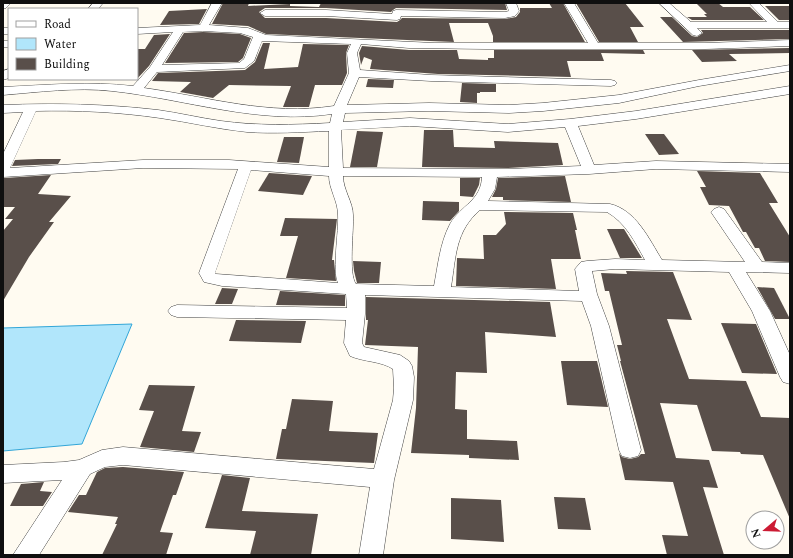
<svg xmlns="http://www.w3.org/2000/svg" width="793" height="558" viewBox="0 0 793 558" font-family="Spectral,serif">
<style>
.water{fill:#b1e6fb;stroke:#32a6d8}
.building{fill:#594f4a}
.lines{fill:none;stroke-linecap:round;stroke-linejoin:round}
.street-casing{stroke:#424242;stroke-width:1}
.street{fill:#fff;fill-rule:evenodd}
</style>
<rect width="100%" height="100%" fill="#fffbf1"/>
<path class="water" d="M132 324 82 444 3 451V328Z"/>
<g class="building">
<path d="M223 3H249L248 6 290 4V6L319 7 321 3H505L507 10 396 8 393 10 391 12 326 8H265L259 12 265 18H326L397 22 400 20 402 18 505 19 516 17 520 12V8H552L549 3H563L585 42H493V36L488 23H449L454 42 266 34 248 26 212 24Z"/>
<path d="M576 3H625L644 27H630L638 42H599Z"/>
<path d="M696 3H718L723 7H750L764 20H692L687 17H707L704 14H707Z"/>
<path d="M765 6H790V20H779Z"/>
<path d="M207 9 199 24 160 25 169 11Z"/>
<path d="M660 17H672L692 36 697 37 703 33 701 30H790V39L683 42Z"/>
<path d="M203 32 240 34 251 38 243 58 238 62 165 63 184 33Z"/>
<path d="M170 34 149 66 136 80H122L137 79V49H145L154 35Z"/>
<path d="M263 43H270L264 69 298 67 303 44 349 45 346 53 347 73 342 85H315L309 107H283L291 86 229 85 213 98 180 92 191 82 152 81 158 73 245 70 255 62Z"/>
<path d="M362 46 409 50H457L459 59 488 60V58H494V50H643L645 54 601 53 604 61H567L571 77 438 74 370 69 372 60 364 57 361 65 359 53Z"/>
<path d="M790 48V53L729 54 737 61 702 62 692 50Z"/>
<path d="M368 79 394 80 393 88 366 87Z"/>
<path d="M462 83 496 84V92H480V93H477V103L460 102Z"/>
<path d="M424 130H453L454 147 495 148 494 141 558 143 563 165 508 168 422 167Z"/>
<path d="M357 131 383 132 377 167H350Z"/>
<path d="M645 134H664L679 154 659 155Z"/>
<path d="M284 137H304L299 163 277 162Z"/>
<path d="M38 159H61L58 164 12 166 15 160Z"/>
<path d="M697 171 760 173 778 203H769L790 237V262L765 261 759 248H755L746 232H743L729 206 709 205 700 187H706Z"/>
<path d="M269 173 312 176 303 195 258 191Z"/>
<path d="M51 175 38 194 71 196 49 222H54L29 257 3 301V231L13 219H5L15 207H3V180L4 178Z"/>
<path d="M565 176 571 202 503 200V197H492L496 189 498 178Z"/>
<path d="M460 178H480L479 185 473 197 460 196Z"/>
<path d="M423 201 459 202V211L450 221 422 220Z"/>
<path d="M504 212 573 213 577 230H575L581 259H551L556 289 456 286 457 258 484 259 483 235H496L506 224Z"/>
<path d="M285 218 337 219 332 260H334L336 281 286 278 298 236H280Z"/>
<path d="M607 229H624L642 258H620Z"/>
<path d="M353 261 381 262 379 283H357L354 271Z"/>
<path d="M626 271 673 272 692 320 667 319 689 379 746 381 761 417 790 418V519L763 455 741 454 740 452 712 451 697 405 660 403 676 458 709 460 718 488 703 487 724 555H667L662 535 688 536 673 482 625 480 619 453 622 457 630 459 638 457 641 454H645L620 361H621L617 345H622L609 291H605L601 273 627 274Z"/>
<path d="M757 287 774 288 790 319H775Z"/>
<path d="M222 288 238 289 232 304H215Z"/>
<path d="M280 291 345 295V306L276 305Z"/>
<path d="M366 297 550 302 556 337 485 332 487 373 456 372 455 409 467 410V439L517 441 519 460 469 458V455L411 453 416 408 418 347 365 345 368 320H366Z"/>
<path d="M236 320 306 321 301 343 229 341Z"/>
<path d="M721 323 756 324 777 374 742 373Z"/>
<path d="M561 361H597L608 407 567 405Z"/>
<path d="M149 385 195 386 182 431 201 432 194 452 140 447 154 411 139 410Z"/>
<path d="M292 399 333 401 329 431 378 433 374 463 276 459 282 429H286Z"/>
<path d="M123 467 184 472 176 495H173L160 532 173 533 166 555H102L117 524H115L118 517 68 512 79 495H86L97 472 105 468Z"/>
<path d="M222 475 250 478 242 511 318 514 311 555H250L256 531 205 528Z"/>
<path d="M44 482 40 491 52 492 43 506H10L21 484Z"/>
<path d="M554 497 585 498 591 530 558 529Z"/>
<path d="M451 498 501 500 504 542 451 539Z"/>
</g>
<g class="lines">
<g class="street-casing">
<g id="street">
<path d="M3 3H11L6 8 3 9Z"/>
<path d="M93 3H103L98 9H88Z"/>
<path d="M212 3H222L209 25 248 28 266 35 434 43H588L564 3H574L598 43H705L790 40V46L705 49H486L409 48 361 44 357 53 360 70 431 75 611 80 615 81 617 83 615 85 611 86 431 81 359 77 347 105 429 103 509 105 543 103 619 95 699 80 790 65V71L699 86 619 103 543 111 509 113 429 111 345 113 343 122 410 118 508 124 570 119 636 111 790 86V94L636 119 578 126 594 165 656 161 790 164V172L656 169 589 174 497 177 495 189 488 201 610 204C636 210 649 239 662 260L745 262 711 212 714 209 719 207 724 209 762 262 790 263V273L746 272 770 311 790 355V384L783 382 780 377 752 311 729 272 615 269 592 271 597 294 609 326 641 450 638 456 630 458 622 456 619 450 591 326 582 301 365 295V314L362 343 364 347 400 355 409 361 412 366 414 377 413 400 394 480 383 555H359L370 487 123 465 105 467 90 474 39 555H13L62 480 3 483V465L64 462 79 460 102 450 123 447 374 469 393 400 394 388 393 369C381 361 364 362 350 356L344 343 346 320 177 317 171 315 168 311 171 307 177 305 347 308 346 294 222 286 204 282 199 273 238 169 143 168 3 177V154L23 112 3 113V105C55 103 106 104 158 110 179 113 200 118 221 121 257 126 293 125 330 123L332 114C258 125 186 99 112 91 76 87 39 92 3 95V87C47 85 89 81 133 86L150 67 173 32 137 34V28L200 25ZM203 31 240 33 253 37 244 59 239 63 162 65 183 32ZM262 41 351 44 347 53 349 73 334 106C268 116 209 97 144 88L157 72 245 68 254 61ZM36 111C77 110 119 112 160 118 189 122 217 129 247 132 274 134 301 132 329 131V167L229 160H143L10 168ZM410 126 508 132 565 127 581 166 508 169 343 168 341 130ZM251 170 329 176C329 189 338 201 338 215 339 231 332 270 338 283L216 274 215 273ZM343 176 482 177C481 201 461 205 450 224 440 243 438 265 434 286L356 284C348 274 354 230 353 215 353 202 343 190 343 176ZM480 210 607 212C626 223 635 242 645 260L615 259 587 261 581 262 575 269 579 291 451 287C456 257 455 231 480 210Z"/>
<path d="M506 3H516L519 11 515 16 505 18 401 16 400 19 397 20 326 16H265L260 13 265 10H326L392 14 393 11 396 10 505 12 509 11Z"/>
<path d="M659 3H669L691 22H767L749 3H759L778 22H790V28H697L702 33 697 36 693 35Z"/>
<rect x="3" y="28" width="6" height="6"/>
<rect x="3" y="41" width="6" height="6"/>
<path d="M9 69V78L3 80V71Z"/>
</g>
</g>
<use href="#street" class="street"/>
</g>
<rect width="793" height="558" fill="none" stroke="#0f0f0f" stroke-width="8"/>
<rect x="8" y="8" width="130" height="72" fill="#ffffff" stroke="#9f9f9f"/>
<rect x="16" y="21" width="20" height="6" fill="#ffffff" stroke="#9f9f9f"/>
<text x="44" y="28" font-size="12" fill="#0f0f0f">Road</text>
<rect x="16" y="38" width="20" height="12" fill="#b1e6fb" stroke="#9f9f9f"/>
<text x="44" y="48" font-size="12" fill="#0f0f0f">Water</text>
<rect x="16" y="58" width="20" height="12" fill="#594f4a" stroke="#9f9f9f"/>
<text x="44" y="68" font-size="12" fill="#0f0f0f">Building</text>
<g transform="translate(765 530) rotate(251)"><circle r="19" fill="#ffffff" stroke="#9f9f9f"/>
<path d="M0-3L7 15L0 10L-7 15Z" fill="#cc1b34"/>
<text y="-6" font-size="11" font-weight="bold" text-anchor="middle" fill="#0f0f0f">N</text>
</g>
</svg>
